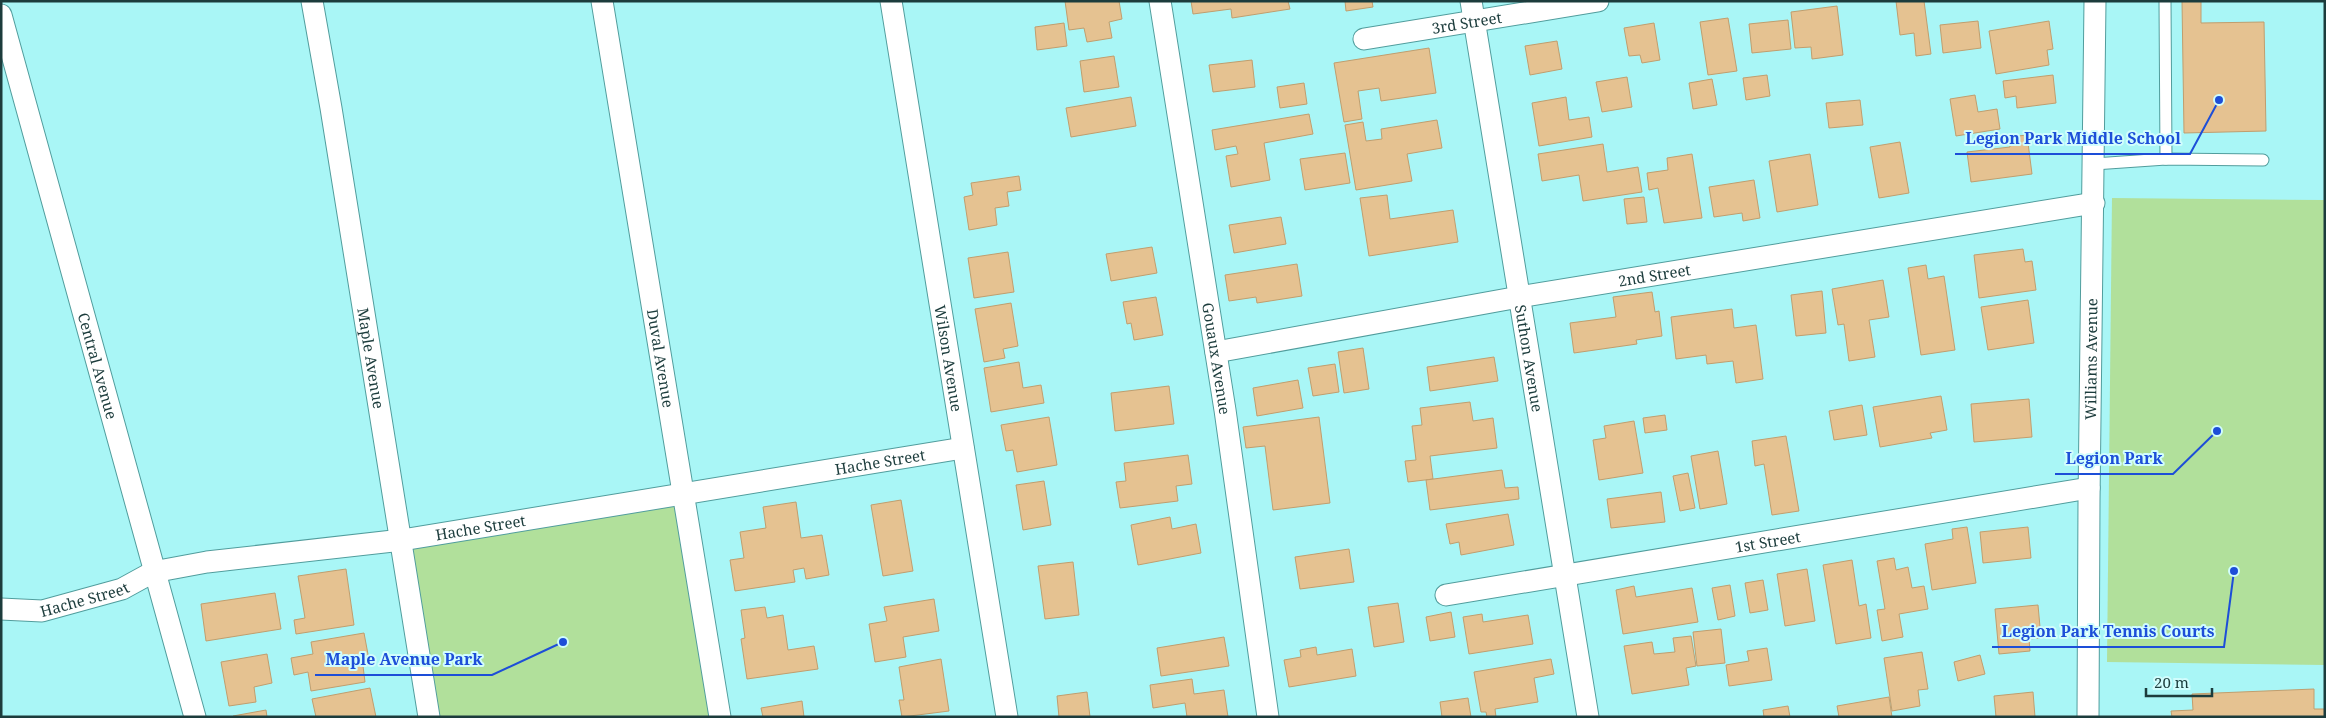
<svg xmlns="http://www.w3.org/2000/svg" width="2326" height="718" viewBox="0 0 2326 718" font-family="'Noto Serif',serif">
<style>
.green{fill:#b1e09b}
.building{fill:#e5c291;stroke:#c09e6e}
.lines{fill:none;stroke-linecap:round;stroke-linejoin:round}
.lane-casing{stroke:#519d9d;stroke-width:13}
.street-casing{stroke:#519d9d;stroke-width:23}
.lane{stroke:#fff;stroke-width:11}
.street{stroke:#fff;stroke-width:21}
.labels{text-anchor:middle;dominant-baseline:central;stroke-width:4;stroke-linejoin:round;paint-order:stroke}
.street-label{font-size:15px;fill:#1c3c3c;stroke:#d1fdfd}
.leader{fill:none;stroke:#1d4ed8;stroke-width:2}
.callout-dot{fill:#1d4ed8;stroke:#d1fdfd;stroke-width:2}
.callout-label{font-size:16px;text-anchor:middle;font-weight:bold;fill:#1d4ed8;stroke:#d1fdfd;stroke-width:4;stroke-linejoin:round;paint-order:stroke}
</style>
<rect width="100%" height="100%" fill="#a9f6f6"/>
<g class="green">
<path d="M2112 198 2325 200V665L2107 662Z"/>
<path d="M683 494 720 717H429L402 540Z"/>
</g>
<g class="building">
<path d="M1065 1H1119L1122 19 1109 22 1112 38 1087 42 1084 28 1069 30Z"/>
<path d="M1191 1H1288L1290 9 1232 18 1231 9 1193 14Z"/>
<path d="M1345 1H1372L1373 7 1346 11Z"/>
<path d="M1896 1H1924L1931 54 1916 56 1914 33 1900 35Z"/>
<path d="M2182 1H2201V23L2264 22 2266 131 2184 133Z"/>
<path d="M1837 6 1843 55 1812 59 1811 47 1795 48 1791 12Z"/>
<path d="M1728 18 1737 71 1708 75 1700 22Z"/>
<path d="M1788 20 1791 49 1752 53 1749 24Z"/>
<path d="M1978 21 1981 48 1943 53 1940 25Z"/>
<path d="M2049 21 2053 49 2047 50 2049 65 1996 74 1989 31Z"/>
<path d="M1064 23 1067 46 1037 50 1035 27Z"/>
<path d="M1654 23 1660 60 1642 63 1640 55 1629 56 1624 28Z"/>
<path d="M1557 41 1562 69 1530 75 1525 46Z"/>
<path d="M1429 48 1436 93 1381 101 1379 88 1358 91 1362 119 1344 122 1334 63Z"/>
<path d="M1114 56 1119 87 1084 92 1080 61Z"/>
<path d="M1252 60 1255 87 1213 92 1209 65Z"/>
<path d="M1767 75 1770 96 1746 100 1743 78Z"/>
<path d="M2053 75 2056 103 2017 108 2016 96 2005 98 2003 81Z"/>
<path d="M1627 77 1632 107 1602 112 1596 82Z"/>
<path d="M1712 79 1717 105 1693 109 1689 83Z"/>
<path d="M1304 83 1307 104 1280 108 1277 87Z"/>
<path d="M1975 95 1978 112 1997 109 2000 129 1956 136 1950 99Z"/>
<path d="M1131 97 1136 126 1071 137 1066 108Z"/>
<path d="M1566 97 1569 120 1589 117 1592 137 1539 146 1532 103Z"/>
<path d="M1860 100 1863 125 1829 128 1826 103Z"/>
<path d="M1309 114 1313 134 1264 143 1270 180 1231 187 1226 156 1238 154 1236 146 1215 150 1212 130Z"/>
<path d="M1437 120 1442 148 1407 154 1412 181 1356 190 1345 125 1363 122 1366 141 1382 139 1381 129Z"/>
<path d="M2027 135 2032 174 1971 182 1967 152 2010 147 2009 137Z"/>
<path d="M1900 142 1909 193 1879 198 1870 147Z"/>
<path d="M1603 144 1607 172 1638 167 1642 192 1583 201 1579 175 1542 181 1538 154Z"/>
<path d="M1345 153 1350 183 1305 190 1300 159Z"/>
<path d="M1692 154 1702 218 1664 223 1658 188 1649 190 1647 173 1668 170 1667 158Z"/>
<path d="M1810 154 1818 205 1777 212 1769 161Z"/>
<path d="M1019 176 1021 190 1007 192 1009 206 995 208 997 225 969 230 964 197 973 195 971 183Z"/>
<path d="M1754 180 1760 218 1743 221 1742 213 1714 217 1709 187Z"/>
<path d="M1387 195 1390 219 1453 210 1458 242 1369 256 1360 198Z"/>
<path d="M1644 197 1647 222 1627 224 1624 199Z"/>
<path d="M1281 217 1286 244 1234 253 1229 225Z"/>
<path d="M1152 247 1157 273 1111 281 1106 254Z"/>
<path d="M2023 249 2025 262 2032 261 2036 290 1979 298 1974 255Z"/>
<path d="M1008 252 1014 292 974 298 968 258Z"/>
<path d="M1297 264 1302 296 1257 303 1256 297 1229 301 1225 275Z"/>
<path d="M1926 265 1928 279 1944 276 1955 350 1921 355 1908 268Z"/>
<path d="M1883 280 1889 317 1869 320 1875 357 1849 361 1844 324 1838 325 1832 289Z"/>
<path d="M1822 291 1826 333 1796 336 1791 295Z"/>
<path d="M1652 292 1655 312 1659 311 1662 336 1636 340 1637 344 1574 353 1570 323 1616 317 1613 297Z"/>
<path d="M1156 297 1163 335 1134 340 1131 323 1127 324 1123 302Z"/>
<path d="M2028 300 2034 343 1988 350 1981 307Z"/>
<path d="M1011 303 1018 346 1003 349 1005 358 984 362 975 309Z"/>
<path d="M1732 309 1734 328 1756 325 1763 379 1736 383 1733 361 1707 364 1706 355 1676 359 1671 317Z"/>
<path d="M1363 348 1369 389 1344 393 1338 352Z"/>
<path d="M1494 357 1498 381 1430 391 1427 367Z"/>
<path d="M1019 362 1023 388 1041 385 1044 403 991 412 984 368Z"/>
<path d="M1335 364 1339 392 1313 396 1308 368Z"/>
<path d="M1298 380 1303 408 1257 416 1253 388Z"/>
<path d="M1169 386 1174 424 1115 431 1111 393Z"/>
<path d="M1941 396 1947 430 1930 433 1932 438 1880 447 1873 407Z"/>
<path d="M2029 399 2032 437 1974 442 1971 404Z"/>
<path d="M1470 402 1473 421 1493 418 1497 448 1430 456 1433 479 1408 482 1405 461 1416 460 1412 426 1422 425 1420 408Z"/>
<path d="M1862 405 1867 435 1834 440 1829 411Z"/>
<path d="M1665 415 1667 430 1645 433 1643 418Z"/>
<path d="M1049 417 1057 465 1017 472 1013 450 1006 451 1001 425Z"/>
<path d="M1319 417 1330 503 1273 510 1265 446 1246 448 1243 427Z"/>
<path d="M1634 421 1643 473 1599 480 1593 440 1606 438 1604 426Z"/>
<path d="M1786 436 1799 511 1772 515 1764 464 1755 466 1752 441Z"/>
<path d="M1718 451 1727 504 1700 509 1691 456Z"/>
<path d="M1188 455 1192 484 1176 486 1178 501 1120 508 1116 482 1126 481 1124 463Z"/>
<path d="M1502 470 1505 488 1518 487 1519 499 1430 510 1426 480Z"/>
<path d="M1688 473 1695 508 1680 511 1673 476Z"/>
<path d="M1044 481 1051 525 1023 530 1016 485Z"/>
<path d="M1661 492 1665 522 1611 528 1607 499Z"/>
<path d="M901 500 913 571 883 576 871 505Z"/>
<path d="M796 502 801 538 822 535 829 575 806 579 804 568 793 570 795 582 735 591 730 560 744 558 740 532 766 528 763 507Z"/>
<path d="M1508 514 1514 545 1461 555 1459 542 1450 544 1446 524Z"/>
<path d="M1170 517 1172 529 1196 524 1201 553 1138 565 1131 525Z"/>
<path d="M1967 527 1976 583 1932 590 1925 544 1953 539 1952 529Z"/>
<path d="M2028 527 2031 558 1983 563 1980 532Z"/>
<path d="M1349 549 1354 582 1300 589 1295 557Z"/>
<path d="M1894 558 1896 570 1908 567 1912 588 1924 586 1928 609 1899 614 1903 637 1882 641 1877 610 1885 609 1877 561Z"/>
<path d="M1852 560 1859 606 1866 604 1871 638 1836 644 1823 565Z"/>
<path d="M1073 562 1079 615 1045 619 1038 566Z"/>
<path d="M346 569 354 625 296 634 294 620 305 618 298 576Z"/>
<path d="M1807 569 1815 621 1785 626 1777 574Z"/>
<path d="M1763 580 1768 610 1750 613 1745 583Z"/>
<path d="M1730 585 1735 616 1718 620 1712 588Z"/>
<path d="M1634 586 1636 597 1692 588 1698 622 1623 634 1616 590Z"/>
<path d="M275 593 281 629 206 641 201 604Z"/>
<path d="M934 599 939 631 903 637 906 657 875 662 869 624 887 621 884 607Z"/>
<path d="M1398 603 1404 642 1374 647 1368 607Z"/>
<path d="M2038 605 2041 638 2029 639 2030 651 1999 654 1995 609Z"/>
<path d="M765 607 767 618 783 615 788 650 814 646 818 669 747 679 741 639 745 638 741 610Z"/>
<path d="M1451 612 1455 637 1430 641 1426 617Z"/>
<path d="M1482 614 1483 622 1528 615 1533 644 1469 654 1463 617Z"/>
<path d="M1721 629 1725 663 1697 666 1693 632Z"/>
<path d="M364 633 370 665 363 666 365 682 311 691 308 672 294 675 291 658 313 654 311 642Z"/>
<path d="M1691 636 1696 666 1686 668 1689 685 1632 694 1624 646 1652 642 1654 654 1675 652 1673 638Z"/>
<path d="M1224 637 1229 666 1161 676 1157 648Z"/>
<path d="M1316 647 1317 655 1352 649 1356 676 1289 687 1284 660 1301 657 1300 650Z"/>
<path d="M1767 648 1772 680 1729 686 1726 665 1749 661 1747 651Z"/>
<path d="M1922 652 1928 689 1918 690 1920 706 1892 711 1884 658Z"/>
<path d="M267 654 272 683 254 687 256 702 229 706 221 662Z"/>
<path d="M1980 655 1985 674 1958 681 1954 662Z"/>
<path d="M941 659 949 711 902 717 899 700H904L899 667Z"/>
<path d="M1551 659 1554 674 1534 678 1538 702 1495 709 1496 717H1487L1486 712H1481L1474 672Z"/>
<path d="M1192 679 1194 694 1224 690 1228 717H1187L1185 703 1153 708 1150 685Z"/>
<path d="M370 688 376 717H316L312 699Z"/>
<path d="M2314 689V709H2325V717H2172L2171 711 2193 710 2192 694Z"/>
<path d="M1087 692 1090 717H1059L1057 696Z"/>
<path d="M2033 692 2035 717H1996L1994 696Z"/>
<path d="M1889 697 1892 717H1839L1837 706Z"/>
<path d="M1468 698 1471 717H1442L1440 702Z"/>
<path d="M802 701 804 717H763L761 708Z"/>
<path d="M1788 706 1790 717H1764L1763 710Z"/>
<path d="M266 710 267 717H234L233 716Z"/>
</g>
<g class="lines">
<g class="lane-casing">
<g id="lane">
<path d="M2165 1 2166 159"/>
<path d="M2094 164 2166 159 2263 160"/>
</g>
</g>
<g class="street-casing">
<g id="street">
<path id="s1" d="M312 1 331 108 429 717"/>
<path id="s2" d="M602 1 720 717"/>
<path id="s3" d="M891 1 1007 717"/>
<path id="s4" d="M1160 1 1225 410 1268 717"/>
<path id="s5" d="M1471 1 1588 717"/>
<path id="s6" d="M1 15 195 717"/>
<path id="s7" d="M1364 39 1598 1"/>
<path id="s8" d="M1216 352 1519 297 2094 203"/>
<path id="s9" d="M1446 595 2089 488"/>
<path id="s10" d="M1 609 42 611 122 589 153 572 207 562 402 540 963 448"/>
<path id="s11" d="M2088 717 2089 501 2095 1"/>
</g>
</g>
<use href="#lane" class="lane"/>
<use href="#street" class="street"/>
</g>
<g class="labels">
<g class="street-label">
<text stroke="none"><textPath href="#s7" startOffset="104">3rd Street</textPath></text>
<text stroke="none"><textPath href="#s8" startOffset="445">2nd Street</textPath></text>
<text stroke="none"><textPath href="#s1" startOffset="362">Maple Avenue</textPath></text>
<text stroke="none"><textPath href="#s2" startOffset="362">Duval Avenue</textPath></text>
<text stroke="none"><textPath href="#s3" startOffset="362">Wilson Avenue</textPath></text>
<text stroke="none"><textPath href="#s4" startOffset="362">Gouaux Avenue</textPath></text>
<text stroke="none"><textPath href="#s5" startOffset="362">Suthon Avenue</textPath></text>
<text stroke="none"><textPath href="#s11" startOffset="358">Williams Avenue</textPath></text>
<text stroke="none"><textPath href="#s6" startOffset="364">Central Avenue</textPath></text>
<text stroke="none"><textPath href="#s10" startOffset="895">Hache Street</textPath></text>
<text stroke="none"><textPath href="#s10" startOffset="490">Hache Street</textPath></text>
<text stroke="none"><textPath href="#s9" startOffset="326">1st Street</textPath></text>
<text stroke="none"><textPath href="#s10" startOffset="85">Hache Street</textPath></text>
</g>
</g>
<path class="leader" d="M2219 100L2190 154H1955M2217 431L2173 474H2055M2234 571L2224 647H1992M563 642L492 675H315"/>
<g class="callout-dot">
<circle cx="2219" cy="100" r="5"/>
<circle cx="2217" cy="431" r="5"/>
<circle cx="2234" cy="571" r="5"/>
<circle cx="563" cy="642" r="5"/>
</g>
<g class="callout-label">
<text x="2073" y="144">Legion Park Middle School</text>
<text x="2114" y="464">Legion Park</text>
<text x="2108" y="637">Legion Park Tennis Courts</text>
<text x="404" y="665">Maple Avenue Park</text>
</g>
<rect width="2326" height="718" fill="none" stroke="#1c3c3c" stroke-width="5"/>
<path d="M2146 688v8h66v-8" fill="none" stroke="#1c3c3c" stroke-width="2.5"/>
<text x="2154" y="688" font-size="15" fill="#1c3c3c" stroke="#d1fdfd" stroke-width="4" paint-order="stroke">20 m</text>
</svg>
